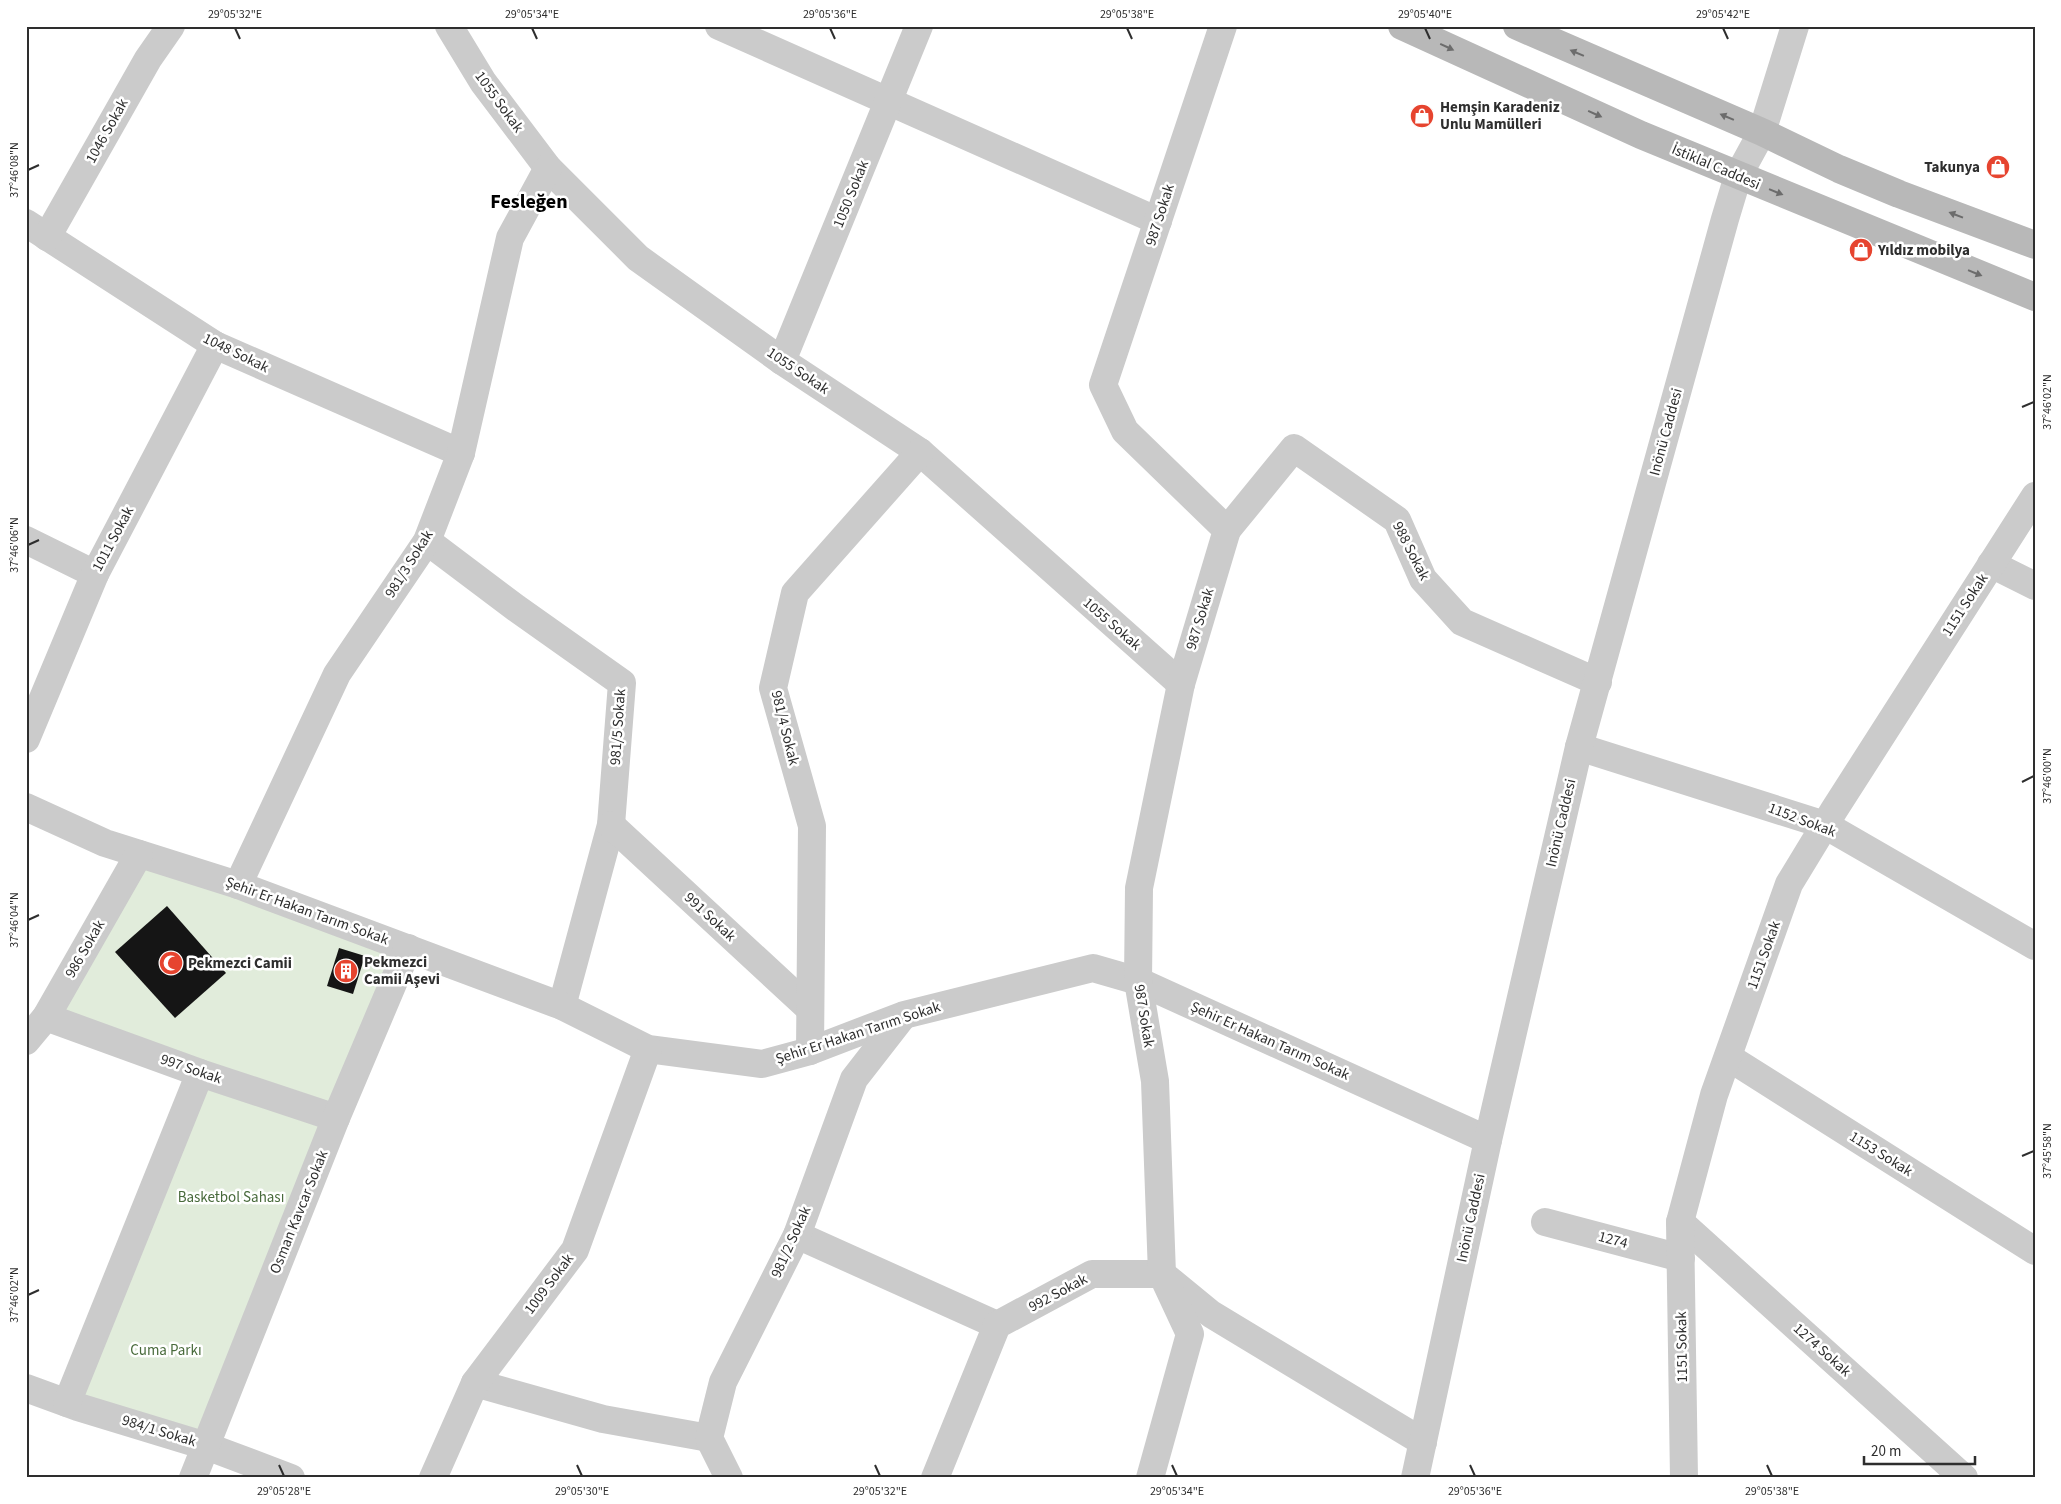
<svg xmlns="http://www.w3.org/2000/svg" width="2061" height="1504" viewBox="0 0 2061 1504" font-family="'Source Sans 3',sans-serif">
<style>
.green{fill:#e1ecdb}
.building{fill:#151515}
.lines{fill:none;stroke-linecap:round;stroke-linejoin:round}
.minor{stroke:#cbcbcb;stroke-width:28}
.tertiary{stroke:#cbcbcb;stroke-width:28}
.secondary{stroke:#b8b8b8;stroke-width:28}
.oneway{fill:#6c6c6c}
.ticks{fill:none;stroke:#2e2e2e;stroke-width:2}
.labels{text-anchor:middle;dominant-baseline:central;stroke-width:5;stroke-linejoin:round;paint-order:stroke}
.street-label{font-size:15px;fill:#2e2e2e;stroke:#fff}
.poi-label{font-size:15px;font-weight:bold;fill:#2e2e2e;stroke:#fff;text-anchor:start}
.park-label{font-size:15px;fill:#486a3b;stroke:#fff}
.district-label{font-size:20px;font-weight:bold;fill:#000;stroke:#fff}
.neatline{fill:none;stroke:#2e2e2e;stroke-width:2}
.ticks-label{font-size:12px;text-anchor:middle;fill:#2e2e2e}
</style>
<rect width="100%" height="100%" fill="#fff"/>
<path class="green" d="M139 854 408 948 206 1446 78 1407 200 1073 46 1017Z"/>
<g class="building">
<path d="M167 906 226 973 175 1018 115 952Z"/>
<path d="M339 948 365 956 353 994 327 986Z"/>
</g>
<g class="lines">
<g class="minor">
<path d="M449 26 483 82 548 168 638 258 782 361 920 452 1181 684"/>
<path d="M719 26 1158 221"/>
<path d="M26 223 215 345 461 453"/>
<path d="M47 237 148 59 171 26"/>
<path d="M782 361 919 26"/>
<path d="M1227 530 1294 448 1397 520 1423 579 1462 622 1598 682"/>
<path d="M26 540 95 574"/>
<path d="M427 541 516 608 622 683 611 825 562 1006"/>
<path d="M1991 564 2035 586"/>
<path d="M26 739 95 574 215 345"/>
<path d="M1579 747 1825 825 2035 946"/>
<path d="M26 807 105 843 238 885 562 1006 648 1049 762 1064 810 1051 904 1015 1093 968 1138 981 1488 1140"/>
<path d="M611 825 810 1009"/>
<path d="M238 885 337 674 427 541 461 453 510 238 548 168"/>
<path d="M46 1017 200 1073 336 1118"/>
<path d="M26 1041 46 1017 139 854"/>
<path d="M810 1051 812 826 773 688 795 593 920 452"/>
<path d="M1728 1057 2035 1251"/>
<path d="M1545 1222 1681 1258"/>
<path d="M1680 1222 1964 1478"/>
<path d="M797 1235 997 1325"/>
<path d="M1167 1278 1211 1314 1423 1442"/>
<path d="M475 1383 603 1419 709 1438"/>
<path d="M26 1388 78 1407 206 1446 291 1478"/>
<path d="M67 1403 200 1073"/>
<path d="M193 1478 336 1118 408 948"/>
<path d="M433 1478 475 1383 575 1250 648 1049"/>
<path d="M729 1478 709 1438 723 1382 797 1235 854 1079 903 1016"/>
<path d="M935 1478 997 1325 1092 1274H1162"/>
<path d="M1150 1478 1190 1334 1162 1274 1155 1081 1138 981 1139 888 1181 684 1227 530 1125 431 1103 385 1223 26"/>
<path d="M1684 1478 1680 1222 1714 1095 1789 884 1834 810 2035 496"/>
</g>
<path class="tertiary" d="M1415 1478 1488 1140 1579 747 1725 219 1738 176 1762 132 1795 26"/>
<g class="secondary">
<path d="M1402 26 1641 135 2035 297"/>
<path d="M1517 26 1762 132 1839 169 1899 194 2035 245"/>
</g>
</g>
<defs><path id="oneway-solid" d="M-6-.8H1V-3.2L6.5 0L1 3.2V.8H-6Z" transform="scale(1.25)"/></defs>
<g class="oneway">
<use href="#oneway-solid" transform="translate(1447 47) rotate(25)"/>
<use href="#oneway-solid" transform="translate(1577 53) rotate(-157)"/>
<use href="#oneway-solid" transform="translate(1595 114) rotate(24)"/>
<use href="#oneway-solid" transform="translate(1727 117) rotate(-157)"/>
<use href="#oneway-solid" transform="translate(1776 192) rotate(22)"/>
<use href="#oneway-solid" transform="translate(1956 215) rotate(-159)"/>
<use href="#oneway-solid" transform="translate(1975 273) rotate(22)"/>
</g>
<path class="ticks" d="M235 28 240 39M532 28 537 39M830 28 835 39M1127 28 1132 39M1425 28 1430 39M1723 28 1728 39M28 170 39 165M2022 407 2034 402M28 545 39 540M2022 782 2034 776M28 920 39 915M2022 1156 2034 1151M28 1295 39 1290M279 1465 284 1476M577 1465 582 1476M875 1465 880 1476M1172 1465 1177 1476M1470 1465 1475 1476M1767 1465 1772 1476"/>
<defs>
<g id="shop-disc" transform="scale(1.25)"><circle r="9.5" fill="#e6442f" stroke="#fff"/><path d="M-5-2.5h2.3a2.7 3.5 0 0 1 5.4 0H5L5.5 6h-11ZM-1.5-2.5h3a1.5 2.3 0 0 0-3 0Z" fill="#fff"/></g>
<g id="mosque-disc" transform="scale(1.25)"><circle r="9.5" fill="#e6442f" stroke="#fff"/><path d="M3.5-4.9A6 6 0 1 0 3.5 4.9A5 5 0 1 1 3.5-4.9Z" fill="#fff"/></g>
<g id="building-disc" transform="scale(1.25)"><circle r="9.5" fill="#e6442f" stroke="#fff"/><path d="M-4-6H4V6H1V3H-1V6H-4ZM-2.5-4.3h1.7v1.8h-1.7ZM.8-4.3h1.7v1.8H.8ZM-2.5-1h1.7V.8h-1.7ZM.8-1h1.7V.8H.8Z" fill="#fff"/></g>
</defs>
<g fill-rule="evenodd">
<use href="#shop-disc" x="1422" y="116"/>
<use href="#shop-disc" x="1998" y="167"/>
<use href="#shop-disc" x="1861" y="250"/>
<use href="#mosque-disc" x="171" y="963"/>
<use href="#building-disc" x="346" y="971"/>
</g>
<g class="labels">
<g class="street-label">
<text transform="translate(499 102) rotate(54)">1055 Sokak</text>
<text transform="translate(107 131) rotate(-61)">1046 Sokak</text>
<text transform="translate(1716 167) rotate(23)">İstiklal Caddesi</text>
<text transform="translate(851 194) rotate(-68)">1050 Sokak</text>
<text transform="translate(1160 215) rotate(-72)">987 Sokak</text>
<text transform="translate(236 353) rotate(26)">1048 Sokak</text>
<text transform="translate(798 371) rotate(34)">1055 Sokak</text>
<text transform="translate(1666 432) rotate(-75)">Inönü Caddesi</text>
<text transform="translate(113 539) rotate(-62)">1011 Sokak</text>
<text transform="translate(1411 551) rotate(63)">988 Sokak</text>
<text transform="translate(409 564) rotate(-58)">981/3 Sokak</text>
<text transform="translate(1965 605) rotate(-57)">1151 Sokak</text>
<text transform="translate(1200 619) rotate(-73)">987 Sokak</text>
<text transform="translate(1112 624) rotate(41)">1055 Sokak</text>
<text transform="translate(618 727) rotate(-86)">981/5 Sokak</text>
<text transform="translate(785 728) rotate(76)">981/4 Sokak</text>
<text transform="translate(1802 820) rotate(21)">1152 Sokak</text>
<text transform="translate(1561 823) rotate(-77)">Inönü Caddesi</text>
<text transform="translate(307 911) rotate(20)">Şehir Er Hakan Tarım Sokak</text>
<text transform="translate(710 917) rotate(43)">991 Sokak</text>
<text transform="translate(85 949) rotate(-60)">986 Sokak</text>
<text transform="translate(1764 955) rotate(-70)">1151 Sokak</text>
<text transform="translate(1144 1016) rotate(81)">987 Sokak</text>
<text transform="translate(858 1033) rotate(-18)">Şehir Er Hakan Tarım Sokak</text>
<text transform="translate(1270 1041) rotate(24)">Şehir Er Hakan Tarım Sokak</text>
<text transform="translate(191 1069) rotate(19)">997 Sokak</text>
<text transform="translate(1881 1154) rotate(32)">1153 Sokak</text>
<text transform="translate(299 1212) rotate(-68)">Osman Kavcar Sokak</text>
<text transform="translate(1471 1218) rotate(-78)">Inönü Caddesi</text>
<text transform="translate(1613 1240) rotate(15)">1274</text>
<text transform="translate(791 1242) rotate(-66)">981/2 Sokak</text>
<text transform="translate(549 1284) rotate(-53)">1009 Sokak</text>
<text transform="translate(1058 1293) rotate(-28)">992 Sokak</text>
<text transform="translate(1682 1347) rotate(-91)">1151 Sokak</text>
<text transform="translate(1822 1350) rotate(42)">1274 Sokak</text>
<text transform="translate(159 1431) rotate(17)">984/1 Sokak</text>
</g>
<g class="poi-label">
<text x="1440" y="107">Hemşin Karadeniz<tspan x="1440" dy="17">Unlu Mamülleri</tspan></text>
<text x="1980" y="167" text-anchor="end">Takunya</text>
<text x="1878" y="250">Yıldız mobilya</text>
<text x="364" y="962">Pekmezci<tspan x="364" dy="17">Camii Aşevi</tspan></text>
<text x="188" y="963">Pekmezci Camii</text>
</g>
<g class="park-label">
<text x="231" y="1197">Basketbol Sahası</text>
<text x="166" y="1350">Cuma Parkı</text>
</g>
<g class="district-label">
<text x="529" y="202">Fesleğen</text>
</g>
</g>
<rect width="2061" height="1504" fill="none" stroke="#ffffff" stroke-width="55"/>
<path d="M1864 1456v8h111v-8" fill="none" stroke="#2e2e2e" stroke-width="2.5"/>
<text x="1871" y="1456" font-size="15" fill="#2e2e2e" stroke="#ffffff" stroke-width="4" paint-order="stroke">20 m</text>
<rect x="28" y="28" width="2006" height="1448" class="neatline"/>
<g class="ticks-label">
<text x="235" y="18">29°05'32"E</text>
<text x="532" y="18">29°05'34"E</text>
<text x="830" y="18">29°05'36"E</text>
<text x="1127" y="18">29°05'38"E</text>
<text x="1425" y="18">29°05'40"E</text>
<text x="1723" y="18">29°05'42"E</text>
<text transform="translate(14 170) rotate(-90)" y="4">37°46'08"N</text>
<text transform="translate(2047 402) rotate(-90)" y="4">37°46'02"N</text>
<text transform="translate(14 545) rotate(-90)" y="4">37°46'06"N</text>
<text transform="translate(2047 776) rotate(-90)" y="4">37°46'00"N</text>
<text transform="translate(14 920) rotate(-90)" y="4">37°46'04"N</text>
<text transform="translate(2047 1151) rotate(-90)" y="4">37°45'58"N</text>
<text transform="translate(14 1295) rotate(-90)" y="4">37°46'02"N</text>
<text x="284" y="1495">29°05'28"E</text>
<text x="582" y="1495">29°05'30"E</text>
<text x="880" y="1495">29°05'32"E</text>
<text x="1177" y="1495">29°05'34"E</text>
<text x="1475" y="1495">29°05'36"E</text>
<text x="1772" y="1495">29°05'38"E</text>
</g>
</svg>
